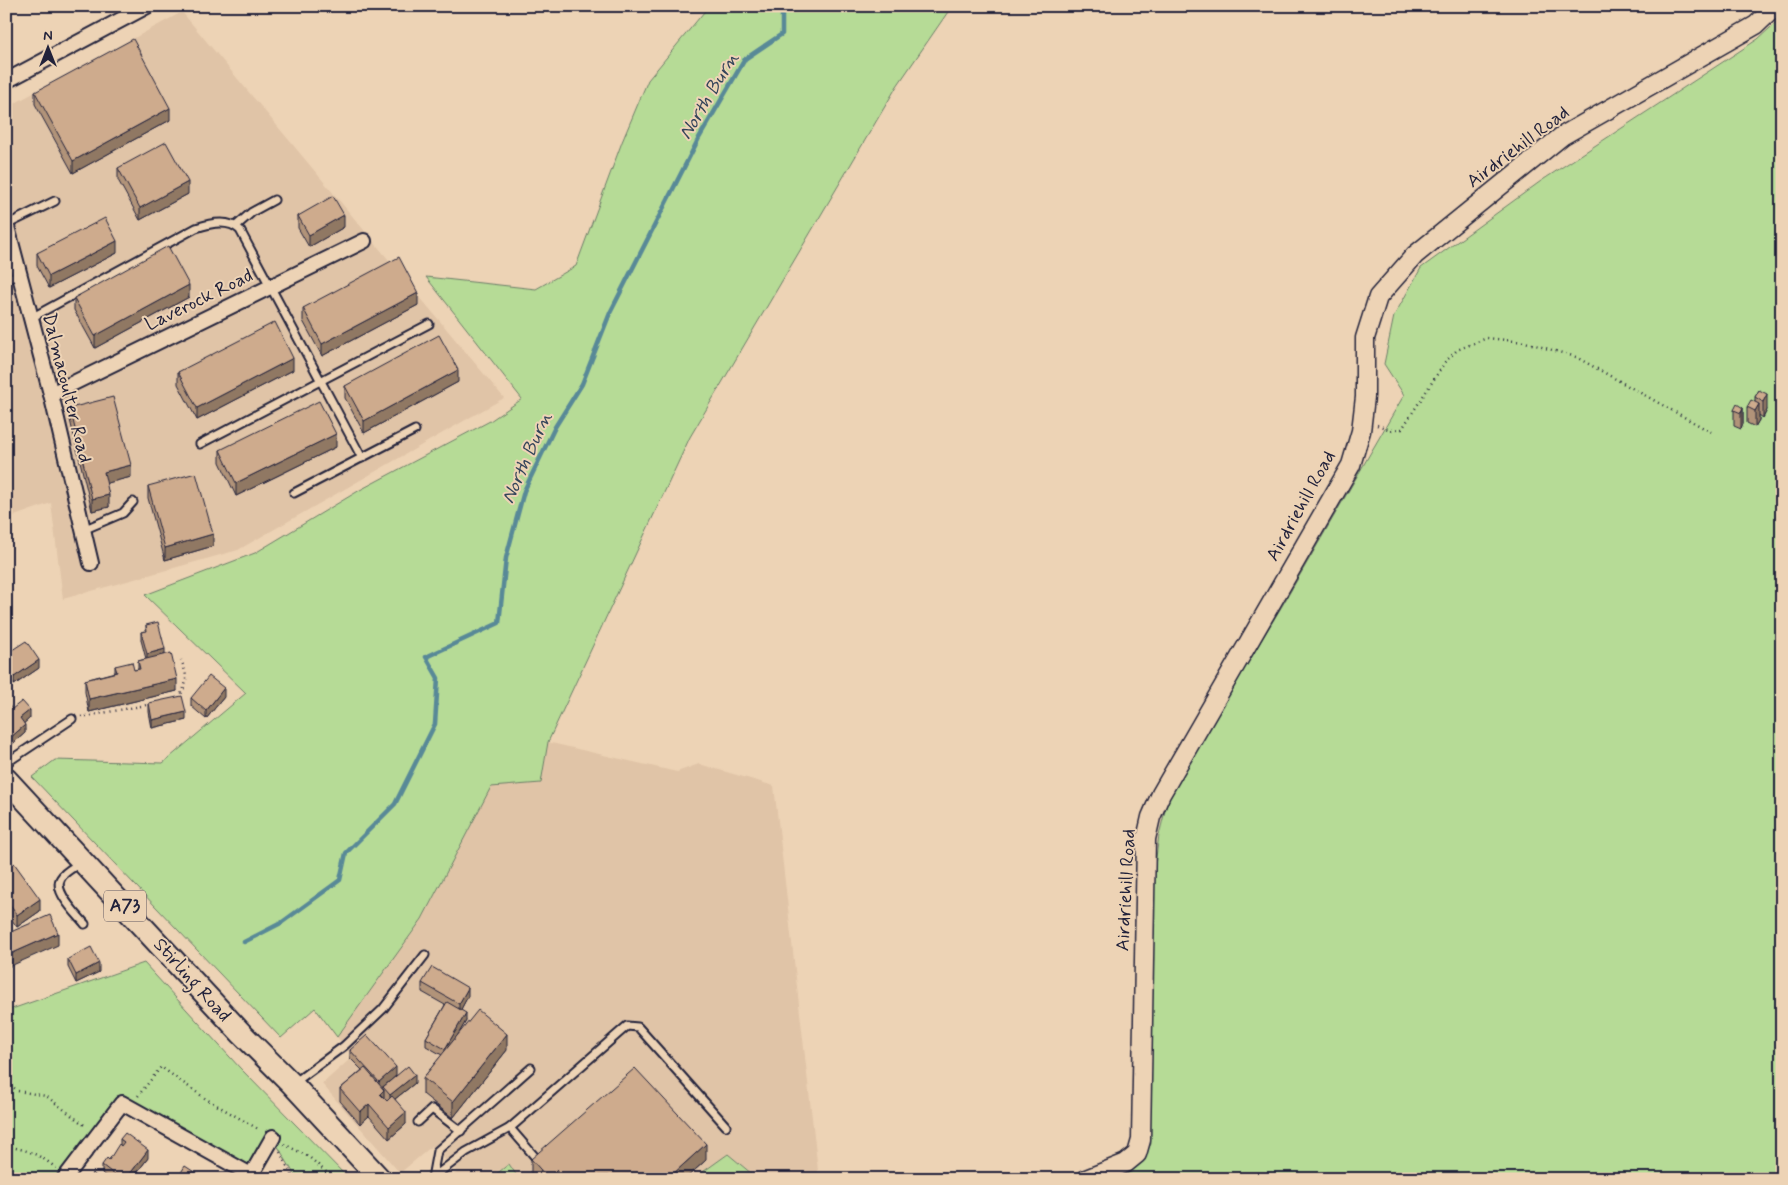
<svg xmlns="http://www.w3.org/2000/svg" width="1788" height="1185" viewBox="0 0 1788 1185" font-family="Mynerve,sans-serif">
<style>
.built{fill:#e0c4a7}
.green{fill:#b6db96;stroke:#6c7e68}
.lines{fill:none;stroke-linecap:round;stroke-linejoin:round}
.stream{stroke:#598997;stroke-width:4.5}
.service-casing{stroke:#22223b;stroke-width:11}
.minor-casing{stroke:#22223b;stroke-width:18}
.tertiary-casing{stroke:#22223b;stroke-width:21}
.primary-casing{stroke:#22223b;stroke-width:25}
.path{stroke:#22223b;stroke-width:2.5;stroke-dasharray:1 4;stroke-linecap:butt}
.service{stroke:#edd3b5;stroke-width:7}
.minor{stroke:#edd3b5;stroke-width:14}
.tertiary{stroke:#edd3b5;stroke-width:18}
.primary{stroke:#edd3b5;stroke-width:21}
.wall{fill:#b19379;stroke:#22223b}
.shaded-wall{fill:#907863;stroke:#22223b}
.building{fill:#ceab8d;stroke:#22223b}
.labels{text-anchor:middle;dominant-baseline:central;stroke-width:4;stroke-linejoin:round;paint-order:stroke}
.shield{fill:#edd3b5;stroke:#5f5760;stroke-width:1}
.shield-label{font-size:18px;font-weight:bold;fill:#22223b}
.street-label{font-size:19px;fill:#22223b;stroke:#edd3b5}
.water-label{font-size:20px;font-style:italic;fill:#34445a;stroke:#edd3b5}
</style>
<rect width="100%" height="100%" fill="#edd3b5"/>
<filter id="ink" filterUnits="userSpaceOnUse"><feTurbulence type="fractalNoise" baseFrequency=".02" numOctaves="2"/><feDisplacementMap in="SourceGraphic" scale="10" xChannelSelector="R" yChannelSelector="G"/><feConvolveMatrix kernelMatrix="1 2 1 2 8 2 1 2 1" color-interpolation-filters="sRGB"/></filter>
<g filter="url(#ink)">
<g class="built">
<path d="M182 12 504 398 238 550 63 599 51 503 6 519V108Z"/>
<path d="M547 742 677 772 699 764 774 786 819 1179H758L728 1154 693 1179H519L509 1165 484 1179H450L457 1172 432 1146 400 1173 322 1084 349 1060 350 1053 337 1037 422 919 491 786 541 783Z"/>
</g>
<g class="green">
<path d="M709 6H952L897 86 690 437 548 742 541 783 491 787 422 919 337 1037 315 1008 281 1038 32 777 55 760 163 763 246 693 145 595 255 553 360 490 490 421 522 399 426 277 536 289 576 266 622 142 648 80Z"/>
<path d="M1782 17V1179H1108L1140 1163 1151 1144 1149 1119 1155 865 1159 835 1166 807 1178 778 1282 606 1404 395 1384 364 1394 316 1421 268 1541 181 1758 39Z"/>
<path d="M144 963 240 1068 349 1179H297L273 1138 251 1175 122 1103 64 1179H10L6 1176V1011Z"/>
<path d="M728 1154 758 1179H693Z"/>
<path d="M509 1164 519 1179H490Z"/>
</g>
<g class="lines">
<path class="stream" d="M244 942 281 923 340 880 346 853 395 804 435 724 438 678 426 657 499 623 506 558 524 491 555 427 582 384 610 313 699 138 745 59 782 34V6"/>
<g class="service-casing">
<g id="service">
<path d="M6 225 55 201"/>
<path d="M236 226 252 212 274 200"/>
<path d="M6 279 20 275"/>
<path d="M31 318 196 228C210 223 229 219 240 230L362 458"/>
<path d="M200 444 429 324"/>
<path d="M294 493 415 430"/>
<path d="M83 530 123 513 133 502"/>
<path d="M6 763 72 719"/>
<path d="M80 863C74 867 64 872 61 878 52 891 78 915 85 924"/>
<path d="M294 1083 344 1046 383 1009 425 955"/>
<path d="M418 1122 432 1109 461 1131"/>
<path d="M510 1128 536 1158"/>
<path d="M432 1178 437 1151 531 1068"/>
<path d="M431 1179 466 1152 510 1128 627 1026 638 1027 726 1126"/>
</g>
</g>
<g class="minor-casing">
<g id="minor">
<path d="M6 81 147 6"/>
<path d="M6 223 51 394 91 563"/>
<path d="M51 394 364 241"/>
<path d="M64 1179 122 1103 251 1175"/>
<path d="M249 1179 273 1137"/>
</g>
</g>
<g class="tertiary-casing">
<path id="tertiary" d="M1086 1179 1126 1163 1137 1154 1141 1140 1146 839 1151 817 1161 794 1351 465 1361 431 1365 397V338L1378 297 1415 255 1562 136 1756 25 1776 6"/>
</g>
<g class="primary-casing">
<path id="primary" d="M6 779 242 1034 292 1084 380 1179"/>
</g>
<g class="path">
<path d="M1377 425 1391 430 1402 429 1445 362 1457 350 1487 338 1525 342 1576 357 1711 432"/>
<path d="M179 698C188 682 188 677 181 660"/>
<path d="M81 717 152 704"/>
<path d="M6 1082 18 1091 46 1096 87 1127"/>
<path d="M138 1096 161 1067 206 1099 260 1130"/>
<path d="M284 1144 309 1157 334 1179"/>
<path d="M6 1146C28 1150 39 1154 56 1168"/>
<path d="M280 1152 294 1179"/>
<path d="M1272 1179 1282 1177 1289 1179"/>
<path d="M1739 1179H1751"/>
</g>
<use href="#service" class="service"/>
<use href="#minor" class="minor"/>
<use href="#tertiary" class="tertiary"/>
<use href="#primary" class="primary"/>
</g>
<g class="wall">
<path d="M35 92 170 120 73 173 35 104Z"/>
<path d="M118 168 188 194 140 220 118 180Z"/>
<path d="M298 216 344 227 309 247 298 228Z"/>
<path d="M37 253H117L49 288 37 266Z"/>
<path d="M189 297 95 348 74 310V298Z"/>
<path d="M418 305 322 356 303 321V308Z"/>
<path d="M293 370 197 420 178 384V372Z"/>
<path d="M458 382 364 433 345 398V386Z"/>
<path d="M1759 390 1767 410 1763 418 1759 415V420L1755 427 1747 423V407L1755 402V397Z"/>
<path d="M70 408 131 477 106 483 109 507 92 511 70 420Z"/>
<path d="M1743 408V424L1741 429 1734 426V410Z"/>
<path d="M336 447 236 496 220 462V450Z"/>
<path d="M148 486 213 546 165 560 148 498Z"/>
<path d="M146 625 165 654 177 691 89 712 85 692V680L115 672V666L134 670 138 669V661L146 659 141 640V632L146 631Z"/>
<path d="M6 654 39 668 14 685 6 673Z"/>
<path d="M224 697 206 719 191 706V698Z"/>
<path d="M6 703 12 709 30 718 24 723 25 733 10 746 6 741Z"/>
<path d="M149 703 186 720 152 728 149 712Z"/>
<path d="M6 868 40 911 17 927 6 912Z"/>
<path d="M68 959 99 972 76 983 68 967Z"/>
<path d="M422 983 468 996 461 1009 466 1021 456 1037 507 1050 453 1118 423 1094V1078L442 1055 426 1046V1038L445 1005 422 992Z"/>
<path d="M350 1050 396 1076 415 1083 395 1099 406 1124 389 1139 369 1116 360 1124 340 1101V1089L362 1070 350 1058Z"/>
<path d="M120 1139 148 1158 132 1179H109L102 1173V1165L109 1160 120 1145Z"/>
<path d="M531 1159 706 1160 685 1179H534L531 1175Z"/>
</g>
<g class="shaded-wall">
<path d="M170 108V120L73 173V161Z"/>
<path d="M188 182V194L140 220V208Z"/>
<path d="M344 215V227L309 247V235Z"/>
<path d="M117 241V253L49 288V276Z"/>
<path d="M189 285V297L95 348V336Z"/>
<path d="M418 293V305L322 356V344Z"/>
<path d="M293 358V370L197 420V408Z"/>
<path d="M458 370V382L364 433V421Z"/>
<path d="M1767 394V410L1763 418V402Z"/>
<path d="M1759 404V420L1755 427V411Z"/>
<path d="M1743 408V424L1741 429V413Z"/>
<path d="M336 434V447L236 496V483Z"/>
<path d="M131 465V477L104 484V472Z"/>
<path d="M109 495V507L92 511V499Z"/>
<path d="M213 534V546L165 560V548Z"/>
<path d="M165 649V658L147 662V654Z"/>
<path d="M39 660V668L14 685V677Z"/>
<path d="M177 679V691L89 712V699Z"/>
<path d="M224 688V697L206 719V711Z"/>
<path d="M30 710V718L20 727V718Z"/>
<path d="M186 712V720L152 728V720Z"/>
<path d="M25 725V733L10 746V738Z"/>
<path d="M40 899V911L17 927V915Z"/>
<path d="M58 933V945L6 968V956Z"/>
<path d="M99 963V972L76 983V975Z"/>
<path d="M468 988V996L459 1013V1004Z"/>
<path d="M466 1013V1021L445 1057V1049Z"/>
<path d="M507 1034V1050L453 1118V1102Z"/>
<path d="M396 1067V1076L379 1090V1082Z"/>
<path d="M415 1075V1083L390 1103V1095Z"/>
<path d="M384 1090V1102L380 1094Z"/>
<path d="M369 1104V1116L360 1124V1112Z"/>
<path d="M406 1112V1124L389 1139V1127Z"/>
<path d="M706 1144V1160L685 1179H673V1174Z"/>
<path d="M148 1150V1158L132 1179H126Z"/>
<path d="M557 1169V1179H548Z"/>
</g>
<g class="building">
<path d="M133 39 170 108 73 161 35 92Z"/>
<path d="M166 142 188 182 140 208 118 168Z"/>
<path d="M333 196 344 215 309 235 298 216Z"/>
<path d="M105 218 117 241 49 276 37 253Z"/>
<path d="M168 246 189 285 95 336 74 298Z"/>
<path d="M399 257 418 293 322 344 303 308Z"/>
<path d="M275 322 293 358 197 408 178 372Z"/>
<path d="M439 335 458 370 364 421 345 386Z"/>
<path d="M1759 390 1767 394 1763 402 1755 397Z"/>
<path d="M113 397 131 465 104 472 109 495 92 499 70 408Z"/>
<path d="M1751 400 1759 404 1755 411 1747 407Z"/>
<path d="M319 401 336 434 236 483 220 450Z"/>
<path d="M1737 404 1743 408 1741 413 1734 410Z"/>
<path d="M196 473 213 534 165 548 148 486Z"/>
<path d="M158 622 165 649 147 654 141 632 147 631 146 625Z"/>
<path d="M26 641 39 660 14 677 6 665V654Z"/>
<path d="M171 653 177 679 89 699 85 680 117 672 115 666 132 662 134 670 140 669 138 661Z"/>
<path d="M209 676 224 688 206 711 191 698Z"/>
<path d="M182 696 186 712 152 720 149 703Z"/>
<path d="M22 701 30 710 20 718 25 725 10 738 6 733V703H7L12 709Z"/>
<path d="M14 863 40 899 17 915 6 900V868Z"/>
<path d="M50 915 58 933 6 956V934Z"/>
<path d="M91 947 99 963 76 975 68 959Z"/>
<path d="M432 967 468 988 459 1004 422 983Z"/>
<path d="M447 1002 466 1013 445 1049 426 1038Z"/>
<path d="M478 1010 507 1034 453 1102 423 1078Z"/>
<path d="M367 1035 396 1067 379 1082 350 1050Z"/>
<path d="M408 1066 415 1075 390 1095 383 1087Z"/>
<path d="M365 1068 384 1090 380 1094 387 1101 392 1096 406 1112 389 1127 369 1104 360 1112 340 1089Z"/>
<path d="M635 1068 706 1144 673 1174 565 1177 557 1169 548 1178 531 1159Z"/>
<path d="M125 1133 148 1150 126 1179H120L102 1165 107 1158 109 1160 119 1144 121 1146 124 1142 120 1139Z"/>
<path d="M185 1166 205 1179H177Z"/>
<path d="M6 1173 14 1179H6Z"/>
<path d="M93 1173 99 1179 89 1178Z"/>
</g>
</g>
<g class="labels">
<rect class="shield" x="104" y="890.5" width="42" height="31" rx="4"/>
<g class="shield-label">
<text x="125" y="906">A73</text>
</g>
<g class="street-label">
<text transform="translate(1518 147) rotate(-37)">Airdriehill Road</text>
<text transform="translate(199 300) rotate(-26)">Laverock Road</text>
<text transform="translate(67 388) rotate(76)">Dalmacoulter Road</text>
<text transform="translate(1301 506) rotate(-61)">Airdriehill Road</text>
<text transform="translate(1126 890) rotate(-87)">Airdriehill Road</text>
<text transform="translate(192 980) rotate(48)">Stirling Road</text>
</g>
<g class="water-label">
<text transform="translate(709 96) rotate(-59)">North Burn</text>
<text transform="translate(527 458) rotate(-66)">North Burn</text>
</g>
</g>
<rect width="1788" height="1185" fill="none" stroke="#edd3b5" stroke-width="25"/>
<rect x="12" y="12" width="1763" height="1160" fill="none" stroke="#22223b" stroke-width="2" filter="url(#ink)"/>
<g transform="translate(48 48)" stroke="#edd3b5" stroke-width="4" paint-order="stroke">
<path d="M0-4L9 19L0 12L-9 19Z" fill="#22223b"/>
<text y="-8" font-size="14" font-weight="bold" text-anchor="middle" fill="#22223b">N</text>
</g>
</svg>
